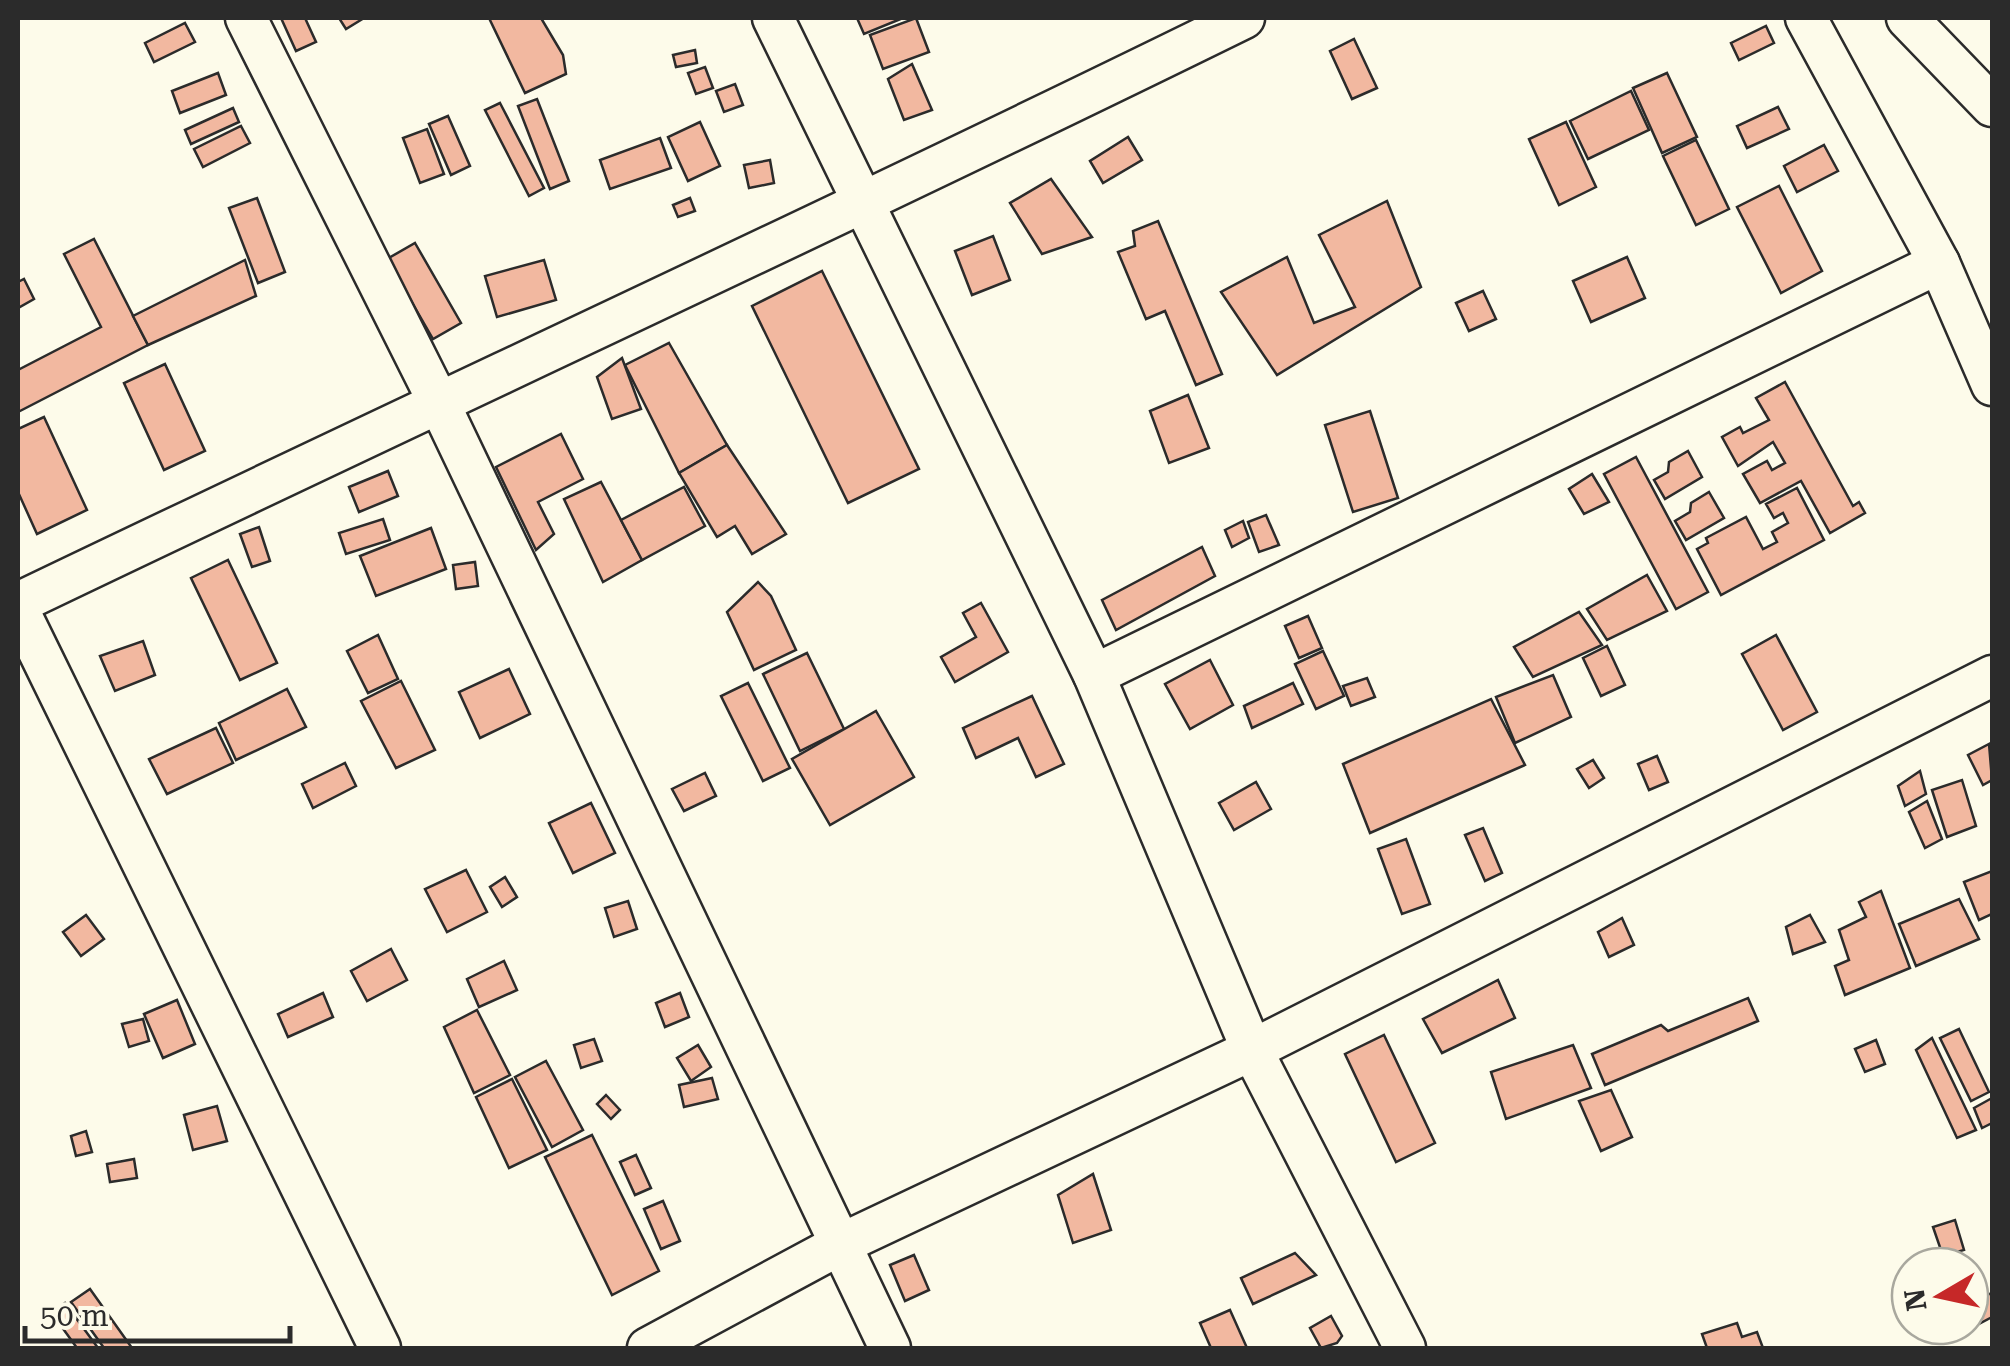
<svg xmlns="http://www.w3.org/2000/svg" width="2010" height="1366" viewBox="0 0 2010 1366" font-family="'Roboto Serif',serif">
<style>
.building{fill:#f2b8a0;stroke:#2b2b2b;stroke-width:2.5}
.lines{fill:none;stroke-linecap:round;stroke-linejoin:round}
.minor-casing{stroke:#2b2b2b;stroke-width:45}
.minor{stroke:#fdfbea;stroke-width:40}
</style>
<rect width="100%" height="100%" fill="#fdfbea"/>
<g class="building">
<path d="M281 18H305L316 42 296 51Z"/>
<path d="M339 18H364L346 29Z"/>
<path d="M489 18H541L563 55 566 74 525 93Z"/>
<path d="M857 18H903L864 34Z"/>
<path d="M916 18 929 52 883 69 870 35Z"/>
<path d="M185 23 195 42 154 62 145 43Z"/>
<path d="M1766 26 1774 43 1739 60 1731 43Z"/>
<path d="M1354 39 1377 88 1352 99 1330 51Z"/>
<path d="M695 50 697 63 676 67 673 55Z"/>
<path d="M912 64 932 110 904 120 888 79Z"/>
<path d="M705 67 713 88 696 94 688 73Z"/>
<path d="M218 73 226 95 180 113 172 91Z"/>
<path d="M1667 73 1697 137 1662 153 1633 88Z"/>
<path d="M735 84 743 105 724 112 716 91Z"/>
<path d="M1631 91 1649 130 1588 159 1570 121Z"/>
<path d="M537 99 569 181 550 189 518 106Z"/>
<path d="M500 103 544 188 529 196 485 110Z"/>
<path d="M1778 107 1789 129 1747 148 1737 126Z"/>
<path d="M233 108 239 122 191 144 185 130Z"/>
<path d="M448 116 470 166 451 175 429 124Z"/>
<path d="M700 122 720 166 688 181 668 137Z"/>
<path d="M1566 122 1596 187 1559 205 1529 139Z"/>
<path d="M241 126 250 143 203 167 194 149Z"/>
<path d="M427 129 444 174 420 183 403 138Z"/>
<path d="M1128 137 1142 160 1103 183 1090 161Z"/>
<path d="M660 138 671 168 610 189 600 160Z"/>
<path d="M1696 140 1729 209 1696 225 1663 156Z"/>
<path d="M1824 145 1838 171 1797 192 1784 166Z"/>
<path d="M770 160 774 183 749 188 744 165Z"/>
<path d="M1051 179 1092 237 1042 254 1010 203Z"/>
<path d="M1779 186 1822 271 1781 293 1737 207Z"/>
<path d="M257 198 285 272 258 283 229 208Z"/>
<path d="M690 198 695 211 678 217 673 205Z"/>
<path d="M1387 201 1421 287 1277 375 1221 292 1287 257 1314 323 1355 307 1319 235Z"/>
<path d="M1158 221 1222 374 1196 385 1165 311 1146 319 1118 252 1135 246 1133 231Z"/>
<path d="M993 236 1010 280 972 295 955 251Z"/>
<path d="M94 239 148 345 18 412V370L101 327 64 254Z"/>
<path d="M415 243 461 323 433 339 387 259Z"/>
<path d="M1627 257 1645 298 1591 322 1573 281Z"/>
<path d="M245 260 256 296 148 345 133 316Z"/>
<path d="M544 260 556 300 497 317 485 276Z"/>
<path d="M822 271 919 469 848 503 752 306Z"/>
<path d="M24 279 34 299 18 308V282Z"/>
<path d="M1483 291 1496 319 1469 331 1456 303Z"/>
<path d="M669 343 727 445 679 473 625 365Z"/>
<path d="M622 358 641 409 612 419 597 377Z"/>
<path d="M165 364 205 451 164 470 124 383Z"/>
<path d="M1785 382 1853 506 1859 502 1865 513 1830 533 1801 481 1760 503 1743 474 1767 461 1772 470 1785 463 1773 442 1738 466 1722 437 1740 427 1743 433 1769 420 1756 398Z"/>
<path d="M1188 395 1209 448 1169 463 1150 411Z"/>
<path d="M1370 411 1398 498 1353 512 1325 425Z"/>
<path d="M44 417 87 510 37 534 18 492V429Z"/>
<path d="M561 434 583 479 538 502 554 534 536 550 496 467Z"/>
<path d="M727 445 786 534 752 554 735 526 717 537 679 473Z"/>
<path d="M1688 451 1702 477 1665 499 1654 480 1668 472 1669 462Z"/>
<path d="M1636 457 1708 592 1676 609 1604 474Z"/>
<path d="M388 471 398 496 359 512 349 487Z"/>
<path d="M1592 474 1609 502 1584 514 1569 489Z"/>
<path d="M601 482 642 560 603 582 564 499Z"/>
<path d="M684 487 705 526 642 560 621 520Z"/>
<path d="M1797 488 1824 540 1721 595 1697 549 1708 543 1706 538 1746 517 1763 549 1777 542 1772 532 1788 523 1783 513 1774 518 1766 504Z"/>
<path d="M1709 492 1724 518 1686 540 1675 521 1690 512 1691 503Z"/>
<path d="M1266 515 1279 545 1259 552 1248 522Z"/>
<path d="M383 519 390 540 346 554 339 533Z"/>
<path d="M1243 521 1249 538 1232 547 1225 530Z"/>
<path d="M259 527 270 561 252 567 240 534Z"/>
<path d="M431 528 446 569 376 596 360 556Z"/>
<path d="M1202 547 1215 576 1116 630 1102 600Z"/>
<path d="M228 560 277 663 240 680 191 578Z"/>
<path d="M475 562 478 586 456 589 453 565Z"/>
<path d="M1647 575 1667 611 1607 640 1587 609Z"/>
<path d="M758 582 771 596 796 650 754 670 727 612Z"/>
<path d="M981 603 1008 652 955 682 941 657 976 637 963 613Z"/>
<path d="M1579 612 1602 645 1533 677 1514 647Z"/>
<path d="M1308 616 1322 648 1299 658 1285 626Z"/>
<path d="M378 635 398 679 368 693 347 651Z"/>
<path d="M1776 635 1817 712 1783 730 1742 654Z"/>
<path d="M143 641 155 675 115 691 100 656Z"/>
<path d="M1607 646 1625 685 1601 696 1583 658Z"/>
<path d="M1323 651 1344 696 1316 709 1295 664Z"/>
<path d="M807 653 844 729 800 751 763 674Z"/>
<path d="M1210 660 1233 705 1190 729 1165 684Z"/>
<path d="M509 669 530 714 480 738 459 692Z"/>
<path d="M1553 675 1571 717 1515 743 1496 697Z"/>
<path d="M1367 678 1375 697 1351 706 1343 686Z"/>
<path d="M401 681 435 750 396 768 361 701Z"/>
<path d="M748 683 790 768 763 781 721 696Z"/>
<path d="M1293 683 1303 704 1252 728 1244 706Z"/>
<path d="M287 689 306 727 236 760 219 723Z"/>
<path d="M1032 696 1064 764 1036 777 1018 738 976 758 963 728Z"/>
<path d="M1491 699 1525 765 1370 833 1343 764Z"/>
<path d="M876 711 914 777 830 825 792 759Z"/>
<path d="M216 728 233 763 167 794 149 759Z"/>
<path d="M1989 744 1992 780 1983 785 1968 755Z"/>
<path d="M1657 756 1668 782 1649 790 1638 764Z"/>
<path d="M1593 760 1604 778 1589 788 1577 769Z"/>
<path d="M345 763 356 786 313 808 302 784Z"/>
<path d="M1920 771 1926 794 1905 806 1898 786Z"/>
<path d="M705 773 716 796 684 811 672 789Z"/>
<path d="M1962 780 1976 826 1947 837 1932 790Z"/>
<path d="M1256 782 1271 809 1234 830 1219 803Z"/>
<path d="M1927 801 1942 839 1925 848 1909 812Z"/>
<path d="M591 803 615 853 573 873 549 823Z"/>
<path d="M1483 828 1502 873 1485 881 1465 835Z"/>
<path d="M1406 839 1430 904 1402 914 1378 849Z"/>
<path d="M466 870 487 912 447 932 425 889Z"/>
<path d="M1992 871V914L1979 920 1964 882Z"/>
<path d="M505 877 517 897 502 907 490 887Z"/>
<path d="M1881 891 1910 968 1845 995 1835 966 1849 960 1839 930 1866 917 1859 902Z"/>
<path d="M1959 899 1979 939 1916 966 1899 924Z"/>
<path d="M628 901 637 929 614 937 605 908Z"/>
<path d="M86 915 104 939 81 956 63 932Z"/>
<path d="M1810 915 1825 942 1793 954 1786 927Z"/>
<path d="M1622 918 1634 945 1609 957 1598 932Z"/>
<path d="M391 949 407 980 367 1001 351 971Z"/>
<path d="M504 961 517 990 479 1007 467 979Z"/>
<path d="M1498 980 1515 1018 1442 1053 1423 1019Z"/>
<path d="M323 993 333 1017 288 1037 278 1014Z"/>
<path d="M680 993 689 1017 665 1027 656 1003Z"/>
<path d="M1748 998 1758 1021 1605 1085 1592 1054 1661 1025 1668 1031Z"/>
<path d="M177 1000 195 1044 163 1058 144 1014Z"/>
<path d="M477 1010 510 1075 474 1093 444 1027Z"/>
<path d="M143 1019 149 1041 129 1047 122 1024Z"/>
<path d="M1959 1029 1989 1092 1971 1101 1940 1038Z"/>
<path d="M1384 1035 1435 1143 1396 1162 1345 1054Z"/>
<path d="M1932 1038 1976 1130 1957 1138 1916 1050Z"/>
<path d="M594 1039 602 1061 581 1068 574 1045Z"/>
<path d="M1876 1040 1885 1064 1865 1072 1855 1049Z"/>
<path d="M698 1045 711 1067 691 1081 677 1058Z"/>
<path d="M1573 1045 1591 1088 1506 1119 1491 1072Z"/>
<path d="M546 1061 583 1130 552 1147 515 1077Z"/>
<path d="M712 1078 718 1099 684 1107 679 1085Z"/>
<path d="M512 1079 547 1150 509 1168 476 1097Z"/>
<path d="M1611 1090 1632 1137 1601 1151 1579 1101Z"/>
<path d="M606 1095 620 1110 611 1119 597 1104Z"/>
<path d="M1992 1098V1123L1982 1128 1974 1108Z"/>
<path d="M217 1106 227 1141 193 1150 184 1115Z"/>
<path d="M86 1131 92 1152 76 1156 71 1136Z"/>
<path d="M592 1135 659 1271 612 1295 545 1157Z"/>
<path d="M636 1155 651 1188 635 1195 620 1162Z"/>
<path d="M134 1159 137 1178 110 1182 107 1164Z"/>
<path d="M1093 1174 1111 1230 1073 1243 1058 1195Z"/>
<path d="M663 1201 680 1241 661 1249 644 1209Z"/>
<path d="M1955 1220 1964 1250 1943 1256 1933 1227Z"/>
<path d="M1295 1253 1316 1275 1253 1304 1241 1278Z"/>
<path d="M914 1255 929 1290 905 1301 890 1265Z"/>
<path d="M90 1289 132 1348H104L71 1302Z"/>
<path d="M1992 1293V1317L1973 1327 1970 1301Z"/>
<path d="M65 1303 98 1348H77L51 1312Z"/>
<path d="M1230 1310 1247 1348H1211L1200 1323Z"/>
<path d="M1331 1316 1342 1336 1337 1343 1321 1348 1310 1328Z"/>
<path d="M1737 1323 1742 1337 1757 1332 1763 1348H1707L1702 1334Z"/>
</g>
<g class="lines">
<g class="minor-casing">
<g id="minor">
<path d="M246 18 438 401 890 1348"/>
<path d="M773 18 1094 675 1252 1050 1405 1348"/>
<path d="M1806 18 1939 263 1992 385"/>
<path d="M1907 18 1992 106"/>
<path d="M18 603C426 407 837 218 1244 18"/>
<path d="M18 609 380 1348"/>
<path d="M1094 675 1939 263"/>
<path d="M648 1348 841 1244 1252 1050 1992 676"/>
</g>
</g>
<use href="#minor" class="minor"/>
</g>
<rect width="2010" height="1366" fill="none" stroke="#2b2b2b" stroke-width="40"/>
<g transform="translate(1940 1296) rotate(261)"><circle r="48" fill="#fdfbea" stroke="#a9a89e" stroke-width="2.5"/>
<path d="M0-8L18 38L0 25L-18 38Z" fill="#c62828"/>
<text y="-15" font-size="28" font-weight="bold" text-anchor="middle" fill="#2b2b2b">N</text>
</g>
<path d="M25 1326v15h265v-15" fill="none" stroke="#2b2b2b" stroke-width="5"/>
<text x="40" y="1326" font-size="30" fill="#2b2b2b" stroke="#fdfbea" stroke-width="8" paint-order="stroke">50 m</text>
</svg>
